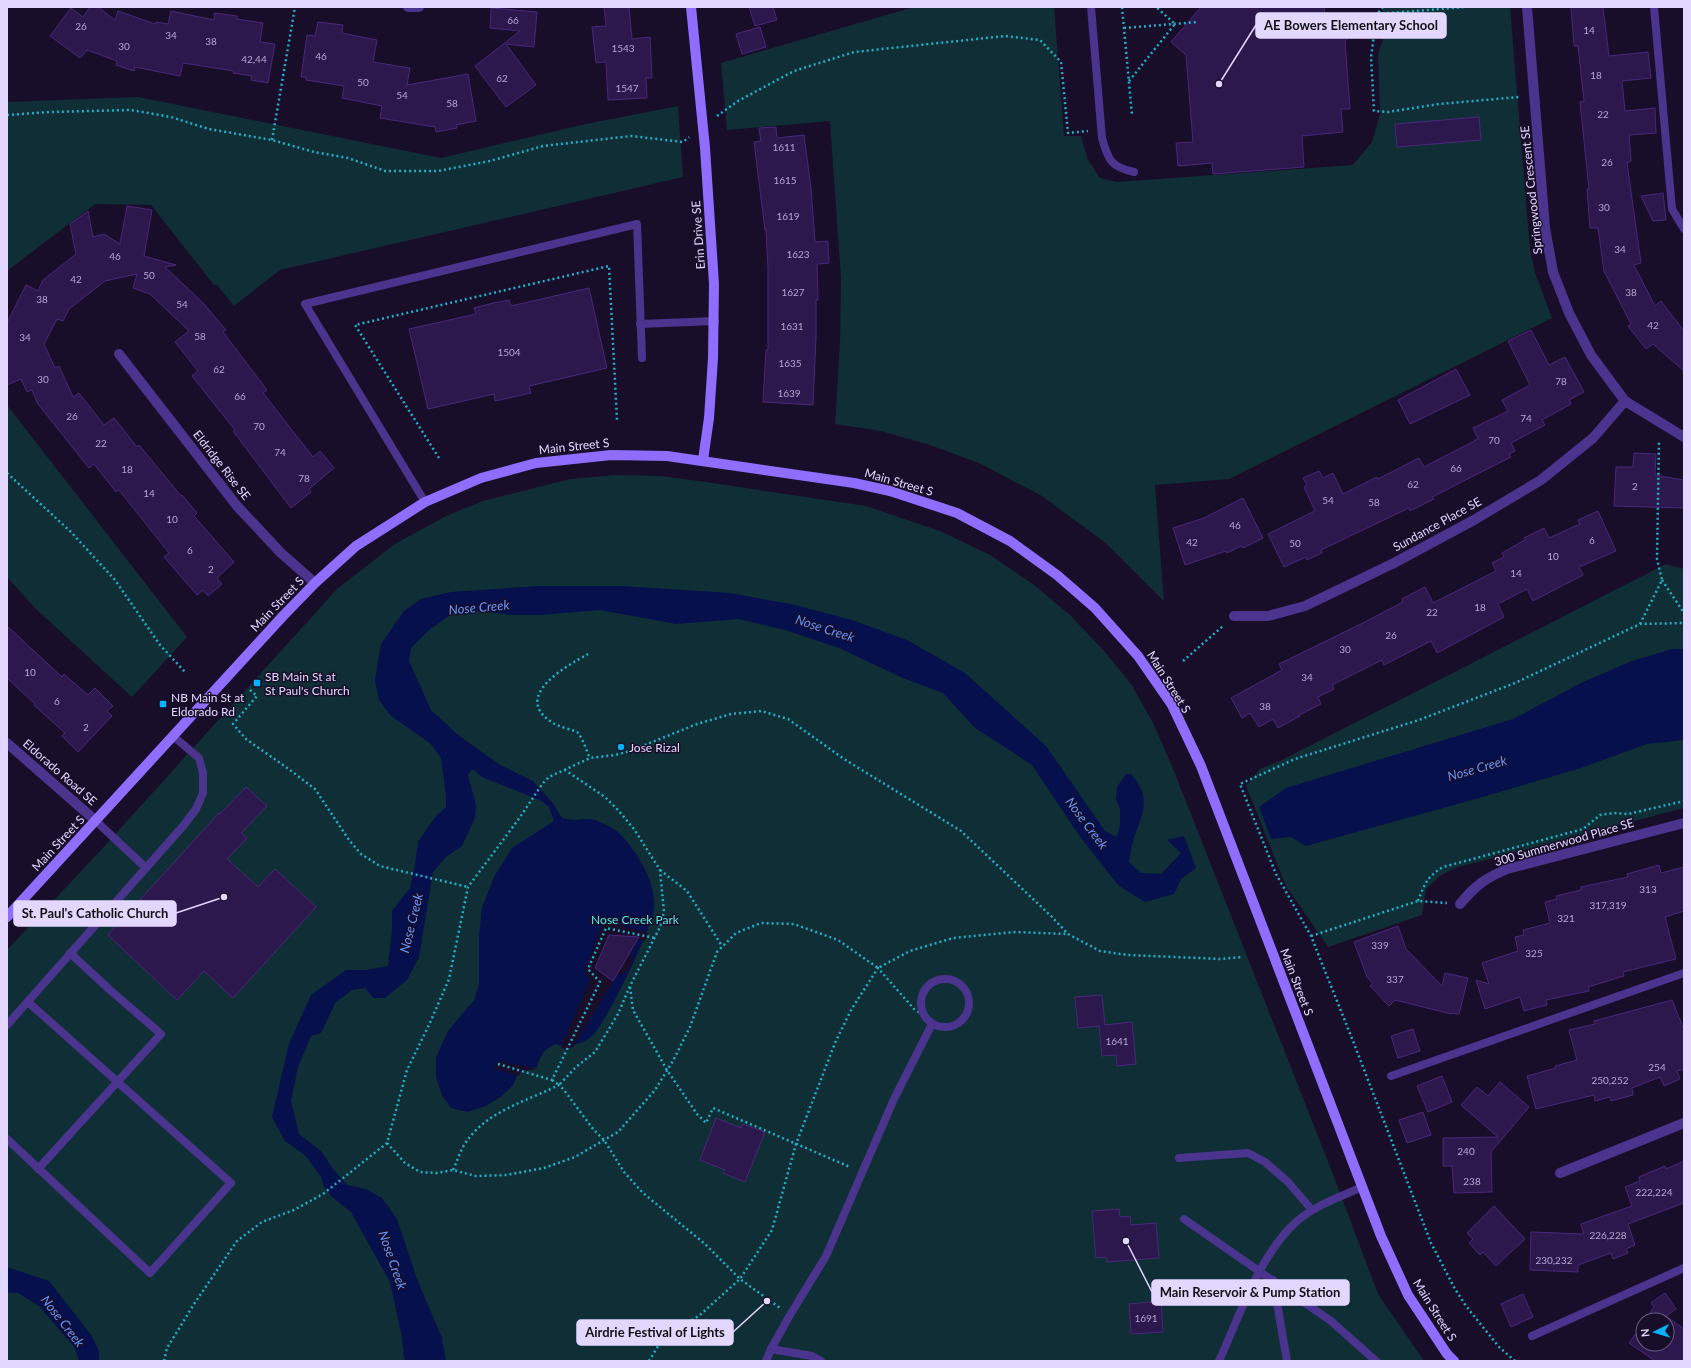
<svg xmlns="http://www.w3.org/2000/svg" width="1691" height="1368" viewBox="0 0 1691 1368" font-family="Lato,sans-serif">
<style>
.green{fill:#102e35}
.water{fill:#05104c}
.pier{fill:#180e2a}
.building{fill:#2d184d;stroke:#49277b}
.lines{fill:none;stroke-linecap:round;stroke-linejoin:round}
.path{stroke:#23afc7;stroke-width:2.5;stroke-dasharray:2 3;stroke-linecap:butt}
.lane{stroke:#4a348e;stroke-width:8}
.street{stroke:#4a348e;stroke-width:10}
.secondary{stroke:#8f6eff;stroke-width:10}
.poi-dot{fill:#03b2ff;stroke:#180e2a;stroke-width:1.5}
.labels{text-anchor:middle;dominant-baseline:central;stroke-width:3;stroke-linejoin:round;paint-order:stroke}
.number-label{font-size:10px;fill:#b6a7d2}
.street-label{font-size:12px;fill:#e3d7ff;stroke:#180e2a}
.poi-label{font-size:12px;fill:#e3d7ff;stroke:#180e2a;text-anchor:start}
.park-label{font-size:12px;fill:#56ece5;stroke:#180e2a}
.water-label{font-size:13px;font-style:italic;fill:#6598ff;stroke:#180e2a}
.leader{fill:none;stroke:#e3d7ff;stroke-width:1.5}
.callout-dot{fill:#e3d7ff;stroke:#180e2a;stroke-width:1.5}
.callout{fill:#e3d7ff;stroke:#e3d7ff;stroke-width:1.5}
.callout-label{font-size:13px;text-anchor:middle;font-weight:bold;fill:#111}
</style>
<rect width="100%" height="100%" fill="#180e2a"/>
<g class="green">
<path d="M914 7H1054L1064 136H1081L1088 160 1100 178 1117 182 1353 165 1372 142 1380 114 1378 53 1384 37 1383 7H1510L1530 250 1535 273 1552 318 1229 479 1155 485 1164 601 1107 544 1042 496 979 463 930 445 881 431 835 424 840 343 841 278 830 121 727 130 721 63Z"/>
<path d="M138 97 441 158 581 125 678 106 683 177 280 270 234 306 217 285H214L151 205 95 204 7 271V102Z"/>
<path d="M7 405 187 637 132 697 35 608 7 577Z"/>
<path d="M617 475 660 476 699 481 866 506 940 531 990 555 1034 585 1070 615 1105 652 1131 684 1153 723 1172 766 1329 1164 1378 1294 1424 1361H7V950L100 851 337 589 395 544 446 516 483 501 570 479Z"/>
<path d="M1666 564 1684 569V808L1455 868 1440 876 1426 889 1422 915 1328 947 1286 886 1246 786 1260 769 1282 760Z"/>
</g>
<g class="water">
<path d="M539 586H621L730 593 795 605 852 620 907 640 965 673 1046 746 1105 831 1117 837 1120 825V809L1116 799 1117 787 1126 774H1131C1153 799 1142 814 1133 841 1131 848 1130 855 1129 862L1141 873 1161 874 1181 853 1167 840 1184 836 1196 868 1181 879 1174 894 1145 902 1118 885 1081 838 1032 765 974 727 943 693 903 678 839 648 785 630 739 619 676 624 600 610 540 615H511L482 611 453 613 429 630 411 648 409 661 431 710 457 734 500 765 533 781 553 803 562 818C567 819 572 820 577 820 586 819 592 818 600 822 607 825 616 829 621 835 638 853 657 884 654 910 651 930 605 1026 591 1037 584 1043 573 1045 565 1047L556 1044C545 1048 540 1055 537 1067L520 1069 513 1085 502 1096 486 1106 467 1112 451 1108 442 1095 436 1077V1057L448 1031 474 1000 479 985V937L482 908 494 877 512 848 554 821 549 807 542 801 482 777 474 770H471L468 775 476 805 475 818 462 846 446 857 433 872 419 957 407 980 385 998H373L365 988 352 990 335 1003 321 1033 311 1036 298 1067 291 1101 299 1134 321 1151 333 1169 347 1185 366 1189 382 1198 397 1219 417 1279 442 1338 446 1361H406L404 1358 402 1337 390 1282 351 1212 332 1197 324 1187 321 1177 306 1156 285 1141 272 1117 289 1044 311 995 346 970H366L388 966 392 930V911L410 888 415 865 418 842 436 816 446 807V795L441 758 430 743 391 716 379 700 375 680 381 644 404 611 421 599 451 592Z"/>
<path d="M1672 649H1684V740L1647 744 1581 768 1479 798 1306 846 1291 837 1271 839 1259 807 1286 788 1513 719 1583 682 1632 661Z"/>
<path d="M7 1267 49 1281 91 1335 99 1350V1361H79L75 1348 39 1306 18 1293 7 1292Z"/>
</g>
<g class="pier">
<path d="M604 921 648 933 645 941 639 940 631 952 633 959 630 968 624 973 617 975 573 1047 565 1049 561 1048 590 979 584 972Z"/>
<path d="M498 1061 538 1069 521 1071 519 1076 494 1068Z"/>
</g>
<g class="building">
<path d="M90 7H98L115 20 118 11 155 24 156 22 168 24 171 11 214 20 215 13 237 16V19L263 23 260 42 275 44 268 83 251 80 252 76 233 73 234 71 183 63 180 76 135 67 134 71 116 65 117 61 87 50 80 58 50 36 71 8 83 17Z"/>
<path d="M604 7H629L632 39 650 37 652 78H646L647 98 608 100 606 62 596 63 592 27 606 26Z"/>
<path d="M749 7H773L777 20 755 26Z"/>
<path d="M1201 7H1324L1325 16 1343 14 1357 27 1345 41 1350 109H1341L1343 132 1302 136 1304 167 1213 174 1212 163 1178 166 1176 143 1193 142 1186 55 1171 42Z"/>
<path d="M1571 7H1603L1609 56 1648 52 1651 78 1622 81 1625 111 1655 108 1656 133 1629 135 1631 161 1627 163 1641 263 1634 265 1655 306 1661 301 1684 331V371L1653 344 1646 349 1628 326 1631 324 1604 271 1598 228H1590L1587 189H1589L1580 102 1584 101 1578 46H1574Z"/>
<path d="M491 8 537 12 534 47 506 44 536 85 506 107 475 66 520 31 490 28Z"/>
<path d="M318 22 343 25 342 33 377 40 373 62 410 68 407 85 468 74 476 121 456 125 457 128 436 132 435 127 380 118 382 106 342 98 344 86 306 80V77H301L307 35 315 36Z"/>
<path d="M760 27 766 47 742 54 736 34Z"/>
<path d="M1479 117 1481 140 1397 147 1395 124Z"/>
<path d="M776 127 777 138 804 135 811 188 815 242 828 241 829 263 817 264 818 300H816V337L813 405 763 402 766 350H768V268L766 229 765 230 754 142 761 141 759 128Z"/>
<path d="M1663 193 1666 220 1653 221 1641 196Z"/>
<path d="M127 206 152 210 144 256 176 265 165 267 203 303 226 330 223 332 267 390 263 393 313 457 320 451 334 468 309 489 311 492 291 508 233 431 235 430 192 376 198 371 175 342 189 331 150 294 133 288 137 274 105 281 69 309 63 321 57 319 44 344 55 368 59 366 73 397 79 393 104 425 114 418 137 447 139 445 181 496 182 495 197 513 194 516 234 562 217 578 222 584 208 596 203 590 197 595 164 557 169 553 119 490 116 492 94 464 89 468 38 404 32 390 27 392 21 379 7 385V323L26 285 38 291 43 280 76 254 70 224 88 211 93 237 104 234 120 244Z"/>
<path d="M589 288 607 368 529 386 531 393 495 401 494 394 428 409 409 329 476 314 474 308 493 303 509 300 511 306Z"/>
<path d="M1531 330 1549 365 1565 357 1584 392 1569 400 1571 404 1542 420 1545 425 1511 443 1515 451 1509 454 1511 457 1432 497 1434 499 1410 511 1409 508 1321 550 1322 553 1307 560 1306 557 1284 567 1268 534 1315 511 1304 487 1307 485 1303 478 1319 471 1323 478 1333 473 1343 494 1377 477 1378 479 1419 458 1424 467 1478 439 1473 428 1508 411 1502 400 1530 385 1508 341Z"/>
<path d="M1456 369 1470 395 1410 424 1398 400Z"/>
<path d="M1634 453 1656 454 1655 475 1684 480V508L1614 506 1616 467H1633Z"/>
<path d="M1243 498 1263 538 1243 548 1241 546 1227 553 1226 551 1185 565 1173 528 1204 518Z"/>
<path d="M1598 511 1616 551 1579 567 1583 575 1533 601 1527 589 1498 604 1504 617 1437 653 1431 641 1384 665 1382 660 1332 685 1334 689 1318 697 1321 704 1299 715 1300 716 1278 728 1273 719 1259 727 1250 713 1242 718 1231 698 1282 670 1279 664 1363 623 1403 602 1402 599 1425 587 1433 603 1496 571 1492 563 1504 557 1502 553 1525 540 1524 538 1544 528 1549 538 1580 524 1578 520Z"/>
<path d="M7 626 62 677 64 674 88 695 95 688 113 706 107 711 112 716 78 752 62 736 65 733 34 705 35 704 7 678Z"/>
<path d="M246 787 267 806 241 833 247 838 227 859 258 887 275 869 316 907 233 998 204 971 177 1000 108 935 219 813 220 814Z"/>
<path d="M1659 865 1661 873 1684 867V911L1665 917 1676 959 1623 972 1624 976 1588 987 1589 991 1546 1000 1547 1005 1524 1011 1520 997 1485 1009 1476 980 1489 984 1482 963 1518 951 1515 937 1524 935 1523 930 1550 923 1545 902 1557 899 1556 896 1581 890V887L1628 877 1627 874Z"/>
<path d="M1398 926 1406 949 1442 986 1445 973 1468 978 1459 1014 1452 1013 1451 1014 1395 1000 1389 1006 1370 986 1373 984 1367 977 1354 942Z"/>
<path d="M609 935 639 937 613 981 595 968Z"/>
<path d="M1102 995 1105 1025 1132 1022 1136 1064 1117 1066 1116 1055 1102 1056 1099 1026 1078 1028 1075 997Z"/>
<path d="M1672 1000 1684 1030V1069L1677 1071 1680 1079 1664 1086 1660 1077 1632 1088 1633 1095 1611 1101 1610 1097 1595 1101 1594 1095 1536 1109 1527 1076 1556 1068 1555 1066 1577 1060 1569 1030 1595 1024 1594 1021Z"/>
<path d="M1413 1029 1420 1051 1398 1058 1391 1036Z"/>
<path d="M1442 1076 1452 1102 1428 1112 1417 1086Z"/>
<path d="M1500 1082 1529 1107 1491 1152 1492 1192 1454 1193 1452 1166H1443V1138L1498 1137 1461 1105 1477 1087 1488 1096Z"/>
<path d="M1423 1112 1431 1135 1407 1143 1399 1120Z"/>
<path d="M716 1118 741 1128 743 1124 765 1132 745 1182 723 1173 725 1170 700 1160Z"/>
<path d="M1684 1161V1203L1628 1224 1635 1245 1626 1249 1628 1253 1613 1259 1611 1253 1578 1265V1272L1530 1270 1531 1232 1584 1234 1581 1224 1632 1206 1625 1187 1640 1181 1639 1177 1665 1166 1666 1169Z"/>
<path d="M1494 1206 1525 1239 1496 1266 1483 1252 1480 1255 1469 1243 1473 1239 1467 1233Z"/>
<path d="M1119 1209 1120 1217 1130 1216 1131 1225 1156 1223 1159 1258 1107 1262V1257L1096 1258 1092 1211Z"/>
<path d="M1665 1293 1676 1309 1666 1316 1684 1329V1361H1655L1629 1343 1643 1324V1344H1667V1320H1645L1654 1307 1651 1303Z"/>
<path d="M1523 1294 1533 1317 1511 1327 1501 1304Z"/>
<path d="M1161 1301 1163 1332 1131 1334 1129 1304Z"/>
</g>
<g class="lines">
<g class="path">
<path d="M1122 7 1132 115"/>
<path d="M1383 7 1377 14 1371 57 1374 111 1388 112 1439 104 1519 97"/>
<path d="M1377 14 1465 7"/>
<path d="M1124 28 1198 22"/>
<path d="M1129 81 1175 24 1156 7"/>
<path d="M7 115 50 112 131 110 171 117 209 129 272 140 314 152 348 158 385 171H438L490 161 543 146 631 136 683 142 689 137"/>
<path d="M717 116 738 101 794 71 854 52 1005 36 1040 40 1061 62 1068 133 1088 131"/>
<path d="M272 140 295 7"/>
<path d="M439 458 355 325 609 266 617 420"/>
<path d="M7 473 71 532 115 580 160 645 185 672"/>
<path d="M1662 580 1684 613"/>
<path d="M1640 624 1662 580 1657 559 1659 440"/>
<path d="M588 654C567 666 513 695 550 721 557 727 575 730 578 733 583 739 586 750 590 758"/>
<path d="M1183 661 1223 626"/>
<path d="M250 690 257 696 233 724 246 739 290 770 315 789 349 840 361 854 380 866 468 887"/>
<path d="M660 870 687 891 722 946"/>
<path d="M1418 901C1425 883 1427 877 1443 867L1583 829 1600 815 1614 813 1628 814 1684 801"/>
<path d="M1311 936 1418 901 1447 903"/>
<path d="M630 987 633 1010 667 1070 697 1114 706 1123 713 1108 850 1167"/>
<path d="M498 1064 552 1080 600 982 588 969 606 928 655 938"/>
<path d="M552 1080 559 1085 576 1067 595 1052 618 1014 630 986 660 927 664 912 660 870 634 829 618 810 605 797 565 770"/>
<path d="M387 1143 405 1163 420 1172 437 1173 453 1170 476 1176 506 1175 544 1168 575 1157 604 1140 618 1132 655 1090 673 1061 690 1027 717 952 736 933 761 923 794 924 838 940 878 968 910 951 953 938 1015 932 1068 934"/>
<path d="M453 1170C457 1162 459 1154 463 1147 483 1112 525 1102 559 1085L564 1090 593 1129 604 1140 624 1172 643 1193 705 1244 740 1279 780 1308"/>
<path d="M164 1361 167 1348 194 1304 237 1241 262 1222 294 1210 323 1194 387 1143 407 1070 429 1025 449 979 468 887 518 820 543 783 549 777 590 758 615 755 630 751 697 724 731 714 761 711 788 719 844 759 961 831 1051 916 1068 934 1100 951 1128 955 1221 959 1242 957"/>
<path d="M649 1361 660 1343 701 1314 740 1279 772 1230 796 1144 835 1043 851 1010 878 968 914 1009 923 1015"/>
<path d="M1515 1361 1499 1347 1466 1306 1455 1289 1431 1243 1353 1041 1311 936 1276 874 1240 784 1295 759 1419 720 1515 683 1640 624 1684 623"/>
</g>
<g class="lane">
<path d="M1091 7 1102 138C1108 160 1111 167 1134 172"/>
<path d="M1654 7 1672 209 1684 229"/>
<path d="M640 324 715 321"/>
<path d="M425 502 305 304 637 224 642 358"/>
<path d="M96 821 146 868"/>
<circle cx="945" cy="1003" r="24"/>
<path d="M7 1025 184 825 196 809 203 793V773L199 758 173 736"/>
<path d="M1391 1076 1684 973"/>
<path d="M7 1139 150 1273 231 1183 28 1002"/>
<path d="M1179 1158 1248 1153 1265 1162 1288 1182 1312 1210"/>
<path d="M38 1169 161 1034 110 990 70 953"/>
<path d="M1184 1219 1331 1321 1376 1361"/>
<path d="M1273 1280 1287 1361"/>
<path d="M1532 1336 1684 1268"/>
<path d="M771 1349 790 1315 826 1256 894 1099 932 1024"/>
<path d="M766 1361 771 1349 812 1356 821 1361"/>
<path d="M1219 1361C1239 1317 1259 1256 1295 1223 1313 1206 1340 1197 1362 1187"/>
</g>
<g class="street">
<path d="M408 7H419"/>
<path d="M1527 7 1545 228 1553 272 1569 313 1591 355 1625 401 1684 437"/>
<path d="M119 354 237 506 281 553 315 583"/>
<path d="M1234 616H1268L1305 606 1394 563 1474 520 1541 480 1593 438 1625 401"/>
<path d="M7 743 96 821"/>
<path d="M1460 904C1476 885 1484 879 1507 869L1684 823"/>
<path d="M1560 1173 1684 1123"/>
</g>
<g class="secondary">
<path d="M691 7 705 148 714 284 713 358 709 418 703 460"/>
<path d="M7 917 283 616 315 583 356 546 425 502 481 478 536 463 611 455 667 456 854 483 890 491 957 513 1010 541 1057 575 1095 608 1138 656 1172 705 1201 766 1381 1236 1408 1295 1447 1354 1454 1361"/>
</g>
</g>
<g class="poi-dot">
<rect x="253" y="679" width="8" height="8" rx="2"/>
<rect x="159" y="700" width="8" height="8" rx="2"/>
<circle cx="621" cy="747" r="4"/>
</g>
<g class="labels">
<g class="number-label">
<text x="513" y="20">66</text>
<text x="81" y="26">26</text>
<text x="1589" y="30">14</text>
<text x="171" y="35">34</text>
<text x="211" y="41">38</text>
<text x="124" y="46">30</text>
<text x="623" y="48">1543</text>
<text x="321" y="56">46</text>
<text x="254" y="59">42,44</text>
<text x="1596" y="75">18</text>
<text x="502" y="78">62</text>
<text x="363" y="82">50</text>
<text x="627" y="88">1547</text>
<text x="402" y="95">54</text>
<text x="452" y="103">58</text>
<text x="1603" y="114">22</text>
<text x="784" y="147">1611</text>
<text x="1607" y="162">26</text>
<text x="785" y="180">1615</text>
<text x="1604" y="207">30</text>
<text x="788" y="216">1619</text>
<text x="1620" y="249">34</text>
<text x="798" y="254">1623</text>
<text x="115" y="256">46</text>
<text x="149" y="275">50</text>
<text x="76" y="279">42</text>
<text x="793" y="292">1627</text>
<text x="1631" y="292">38</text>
<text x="42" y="299">38</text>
<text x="182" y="304">54</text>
<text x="1653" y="325">42</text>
<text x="792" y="326">1631</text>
<text x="200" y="336">58</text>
<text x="25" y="337">34</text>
<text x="509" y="352">1504</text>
<text x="790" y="363">1635</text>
<text x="219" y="369">62</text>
<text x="43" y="379">30</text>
<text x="1561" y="381">78</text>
<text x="789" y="393">1639</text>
<text x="240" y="396">66</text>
<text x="72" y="416">26</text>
<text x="1526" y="418">74</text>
<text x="259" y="426">70</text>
<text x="1494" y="440">70</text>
<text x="101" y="443">22</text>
<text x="280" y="452">74</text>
<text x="1456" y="468">66</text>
<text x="127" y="469">18</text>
<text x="304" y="478">78</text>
<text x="1413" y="484">62</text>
<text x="1635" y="486">2</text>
<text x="149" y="493">14</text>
<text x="1328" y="500">54</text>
<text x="1374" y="502">58</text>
<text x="172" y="519">10</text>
<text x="1235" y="525">46</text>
<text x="1592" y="540">6</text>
<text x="1192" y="542">42</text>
<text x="1295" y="543">50</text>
<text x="190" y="550">6</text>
<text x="1553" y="556">10</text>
<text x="211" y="569">2</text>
<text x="1516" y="573">14</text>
<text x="1480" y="607">18</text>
<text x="1432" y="612">22</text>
<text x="1391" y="635">26</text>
<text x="1345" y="649">30</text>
<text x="30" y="672">10</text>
<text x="1307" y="677">34</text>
<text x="57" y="701">6</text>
<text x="1265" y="706">38</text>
<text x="86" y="727">2</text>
<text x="1648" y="889">313</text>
<text x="1608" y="905">317,319</text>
<text x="1566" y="918">321</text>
<text x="1380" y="945">339</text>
<text x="1534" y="953">325</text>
<text x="1395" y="979">337</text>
<text x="1117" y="1041">1641</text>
<text x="1657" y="1067">254</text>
<text x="1610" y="1080">250,252</text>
<text x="1466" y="1151">240</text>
<text x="1472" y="1181">238</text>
<text x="1654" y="1192">222,224</text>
<text x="1608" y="1235">226,228</text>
<text x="1554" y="1260">230,232</text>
<text x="1146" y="1318">1691</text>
</g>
<g class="street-label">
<text transform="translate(1531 190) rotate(-96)">Springwood Crescent SE</text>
<text transform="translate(698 235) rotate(-94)">Erin Drive SE</text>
<text transform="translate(574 446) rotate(-6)">Main Street S</text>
<text transform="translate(222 465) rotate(52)">Eldridge Rise SE</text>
<text transform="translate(899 482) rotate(16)">Main Street S</text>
<text transform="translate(1437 524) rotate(-29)">Sundance Place SE</text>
<text transform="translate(277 604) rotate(-46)">Main Street S</text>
<text transform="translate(1169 682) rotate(58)">Main Street S</text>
<text transform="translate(60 772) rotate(41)">Eldorado Road SE</text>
<text transform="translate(1564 842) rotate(-16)">300 Summerwood Place SE</text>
<text transform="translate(58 843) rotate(-47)">Main Street S</text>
<text transform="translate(1297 982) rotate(69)">Main Street S</text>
<text transform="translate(1435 1310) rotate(58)">Main Street S</text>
</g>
<g class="poi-label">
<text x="265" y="676">SB Main St at<tspan x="265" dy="14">St Paul's Church</tspan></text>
<text x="171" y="697">NB Main St at<tspan x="171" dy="14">Eldorado Rd</tspan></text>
<text x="629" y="747">Jose Rizal</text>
</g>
<g class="park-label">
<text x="635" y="919">Nose Creek Park</text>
</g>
<g class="water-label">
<text transform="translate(479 607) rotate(-5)">Nose Creek</text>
<text transform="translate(825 628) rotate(18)">Nose Creek</text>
<text transform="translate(1477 768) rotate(-16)">Nose Creek</text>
<text transform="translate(1087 823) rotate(53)">Nose Creek</text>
<text transform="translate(411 923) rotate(-76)">Nose Creek</text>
<text transform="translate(393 1260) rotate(71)">Nose Creek</text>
<text transform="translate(63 1321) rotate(52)">Nose Creek</text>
</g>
</g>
<path class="leader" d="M1219 84L1256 25M224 897L176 913M1126 1241L1152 1292M767 1301L733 1332"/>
<g class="callout-dot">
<circle cx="1219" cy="84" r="4"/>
<circle cx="224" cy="897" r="4"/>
<circle cx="1126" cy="1241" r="4"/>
<circle cx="767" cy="1301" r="4"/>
</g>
<g class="callout">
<rect x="1256" y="13" width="190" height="25" rx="4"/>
<rect x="14" y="901" width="162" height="25" rx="4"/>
<rect x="1152" y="1280" width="197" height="25" rx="4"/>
<rect x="577" y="1320" width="156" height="25" rx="4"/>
</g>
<g class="callout-label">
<text x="1351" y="30">AE Bowers Elementary School</text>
<text x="95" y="918">St. Paul's Catholic Church</text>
<text x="1250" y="1297">Main Reservoir &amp; Pump Station</text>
<text x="655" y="1337">Airdrie Festival of Lights</text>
</g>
<rect width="1691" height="1368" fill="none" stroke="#e3d7ff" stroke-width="16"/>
<g transform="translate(1655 1332) rotate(265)"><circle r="19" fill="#180e2a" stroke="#695e7f"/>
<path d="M0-3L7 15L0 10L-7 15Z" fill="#03b2ff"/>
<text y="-6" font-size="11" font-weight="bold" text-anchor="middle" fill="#e3d7ff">N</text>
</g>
</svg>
